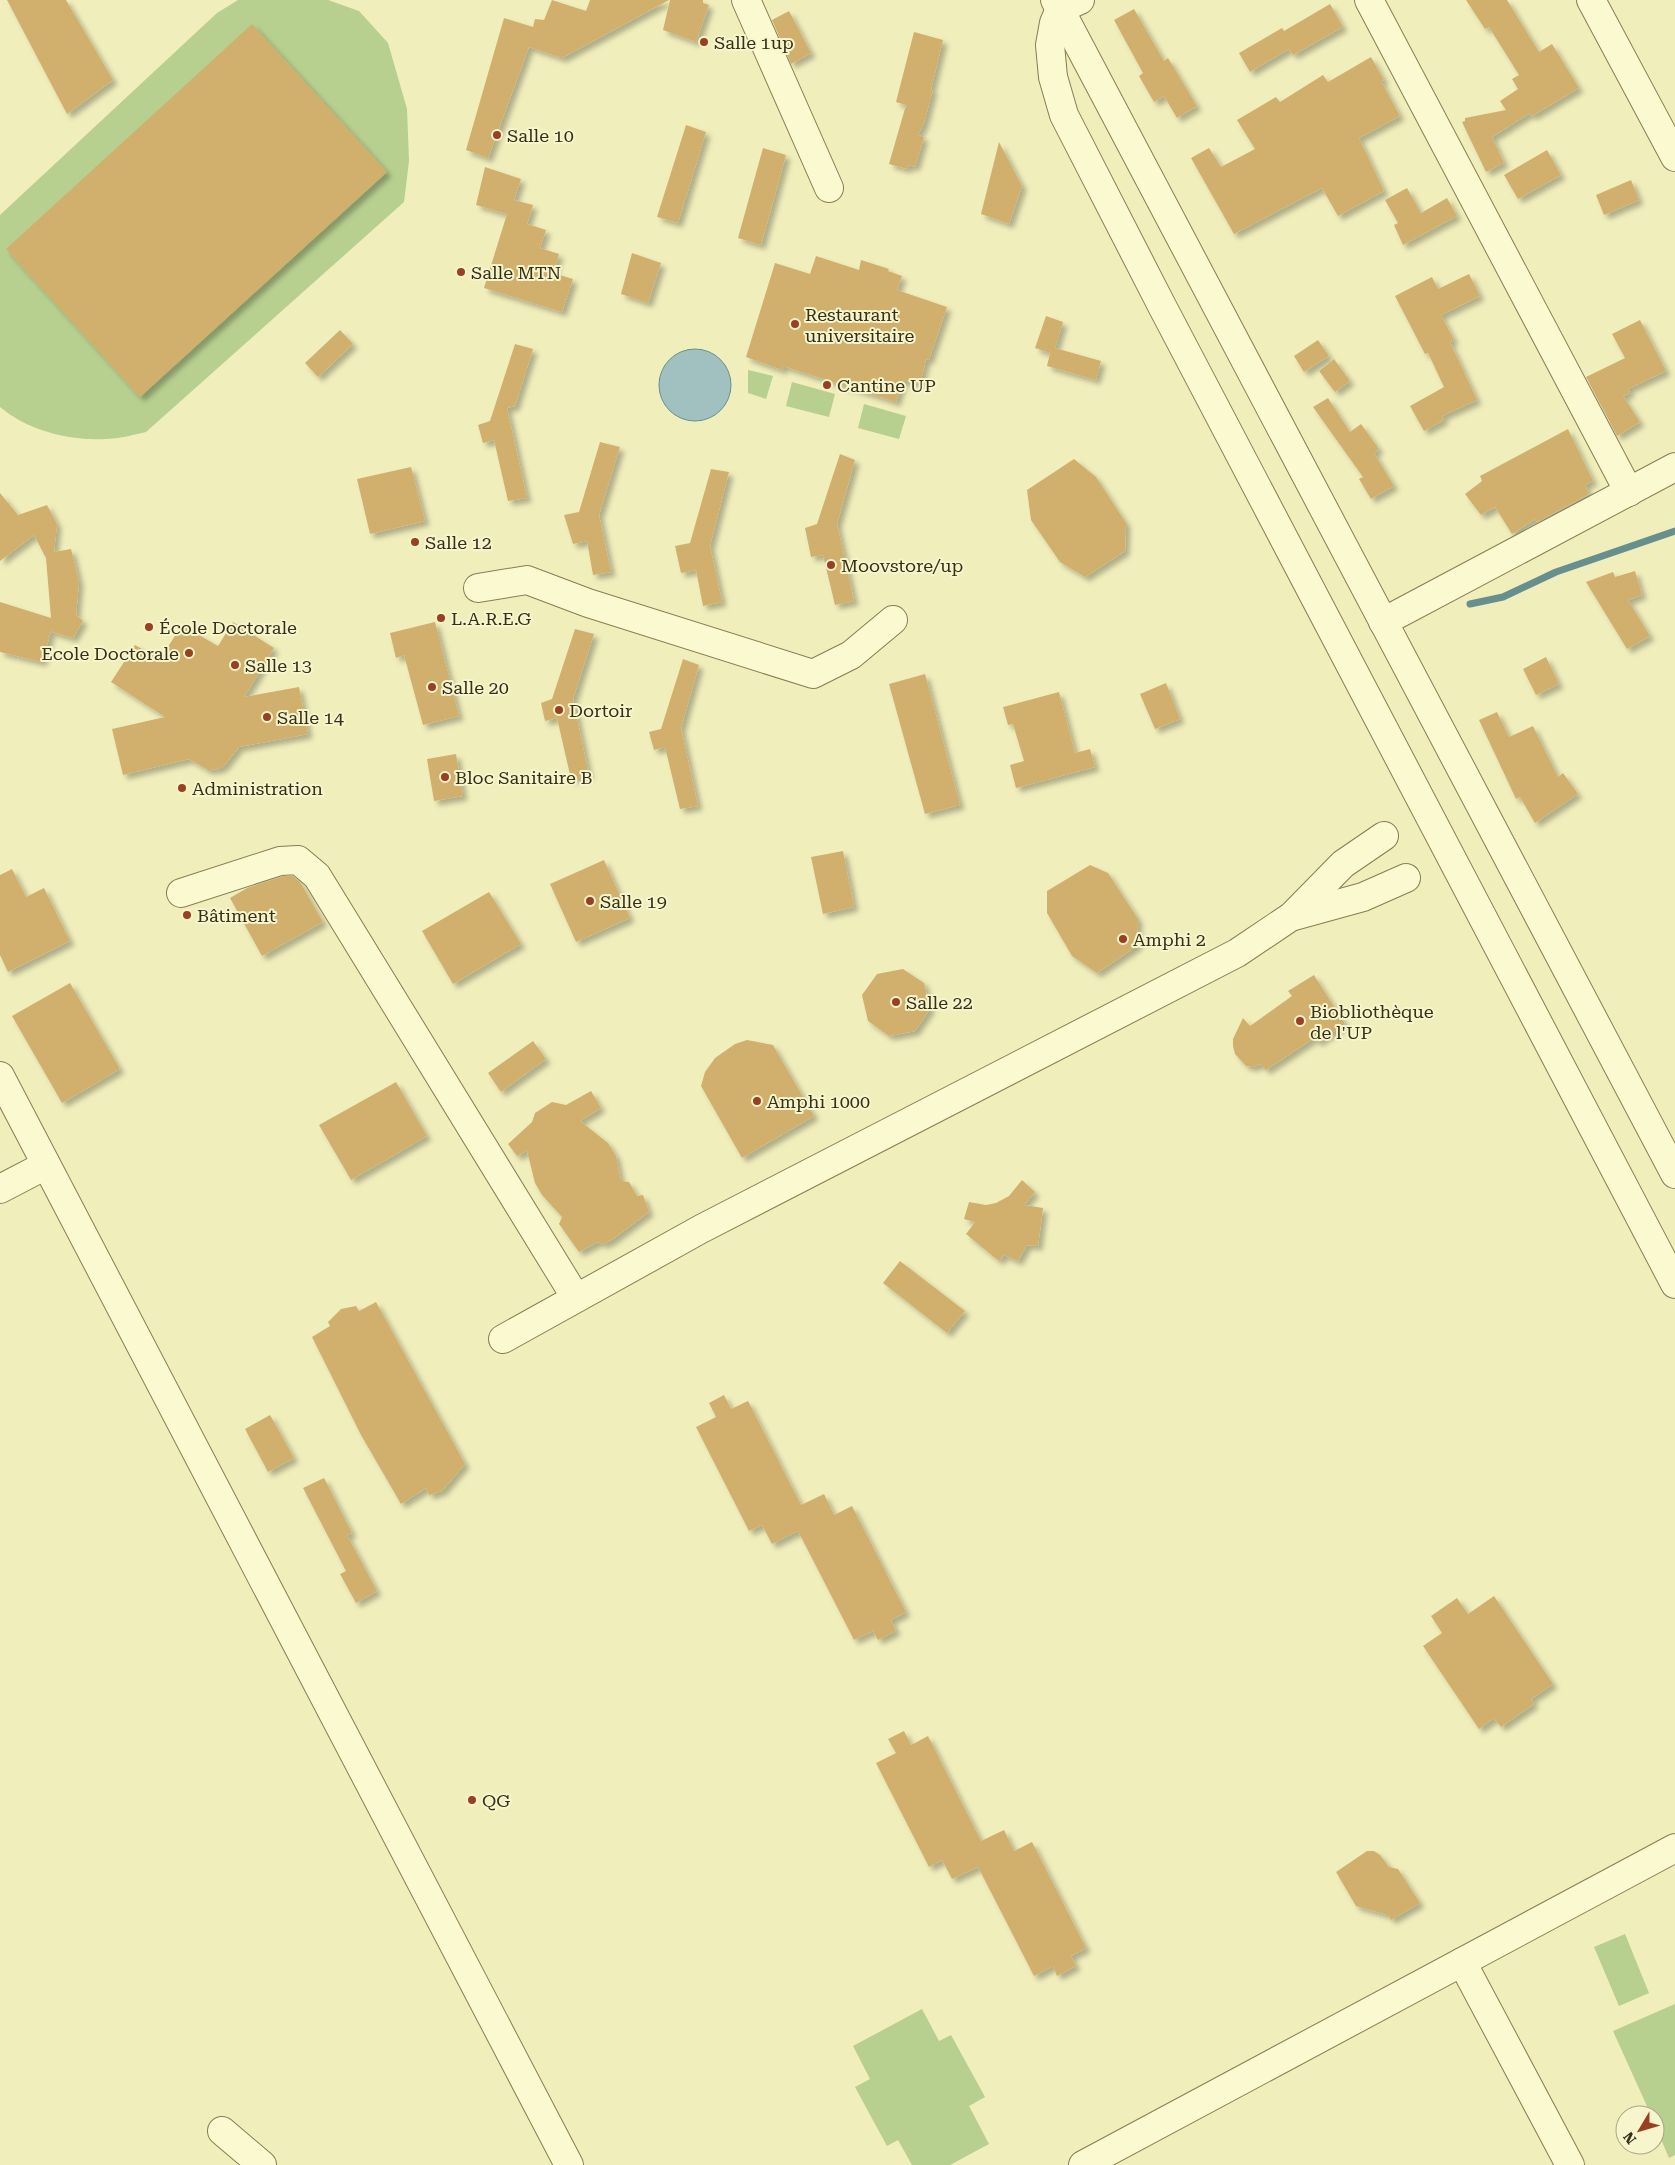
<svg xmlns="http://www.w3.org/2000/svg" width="1675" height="2165" viewBox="0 0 1675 2165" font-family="'Roboto Serif',serif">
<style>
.green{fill:#b7cf8f}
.water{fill:#a0c1bf;stroke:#678f8e}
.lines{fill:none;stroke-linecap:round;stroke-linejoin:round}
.stream{stroke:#678f8e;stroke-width:7}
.building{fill:#d1b06e;filter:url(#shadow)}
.minor-casing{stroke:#887d54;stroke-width:30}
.minor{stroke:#fbf9cf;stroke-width:28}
.poi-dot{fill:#9b3e21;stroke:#f7f5cb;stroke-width:2}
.labels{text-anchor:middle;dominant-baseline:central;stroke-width:4;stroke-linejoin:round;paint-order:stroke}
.poi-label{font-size:18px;fill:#362f1a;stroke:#f7f5cb;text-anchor:start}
</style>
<defs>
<filter id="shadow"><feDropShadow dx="4.5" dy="4.5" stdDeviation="2.5" flood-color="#0004"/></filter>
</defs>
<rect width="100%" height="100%" fill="#f0eebb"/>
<g class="green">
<path d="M238 0H328L359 11 388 43 407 109 409 161 404 202 146 432C133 435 118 439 105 439 69 441 27 430 0 407V215L217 13Z"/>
<path d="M748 370 773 376 766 399 748 393Z"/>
<path d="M792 382 835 394 829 417 786 406Z"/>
<path d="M864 404 906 416 899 439 858 428Z"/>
<path d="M1625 1934 1649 1993 1619 2006 1594 1947Z"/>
<path d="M1675 2004V2155L1669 2158 1655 2125V2115H1651L1613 2031Z"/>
<path d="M922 2009 939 2041 951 2035 985 2097 969 2106 989 2144 950 2165H912L898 2140 887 2146 855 2087 870 2079 853 2046Z"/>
</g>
<circle class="water" cx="695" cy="385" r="36"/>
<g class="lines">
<path class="stream" d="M1470 604 1503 597 1556 572 1675 531"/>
</g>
<g class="building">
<path d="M7 0H66L113 80 67 114Z"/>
<path d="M552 0 586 11 590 0H669L562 58 529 47 488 158 466 150 504 18 533 27 535 19 544 20Z"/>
<path d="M670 0H703V3L709 5 696 42 663 30Z"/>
<path d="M1466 0H1507L1539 52 1552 44 1579 88 1532 116 1530 113 1492 137 1504 163 1486 172 1462 122 1465 121V118L1506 110 1500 101 1518 89 1512 79 1519 75 1489 27 1485 29Z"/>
<path d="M1330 4 1343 27 1293 55 1289 49 1250 72 1239 53 1282 28 1284 31Z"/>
<path d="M1134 9 1164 61 1168 58 1197 106 1177 118 1164 96 1154 102 1139 76 1143 73 1114 20Z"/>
<path d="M789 11 811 53 791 64 772 20Z"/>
<path d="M252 24 387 172 140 397 6 249Z"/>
<path d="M914 32 943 40 931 89H933L924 123 918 135 924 137 915 167 909 165 907 169 889 164 906 105 896 102Z"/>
<path d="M1371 57 1384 80 1381 81 1400 116 1359 138 1384 191 1338 216 1322 188 1234 234 1191 158 1209 148 1221 167 1255 149 1237 120 1276 97 1280 102 1323 75 1328 82Z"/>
<path d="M686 125 706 132 678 223 657 217Z"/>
<path d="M999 142 1022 186 1009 224 981 214Z"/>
<path d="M763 148 786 155 761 245 738 238Z"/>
<path d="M1547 150 1561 175 1518 199 1504 175Z"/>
<path d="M485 167 521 179 514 200 533 205 527 224 546 230 540 248 559 254 553 273 573 279 562 312 484 288 507 214 476 205Z"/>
<path d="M1631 180 1639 200 1604 215 1596 195Z"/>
<path d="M1407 188 1421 213 1447 198 1457 216 1403 245 1394 225 1398 223 1385 200Z"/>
<path d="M632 253 661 263 648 303 621 294Z"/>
<path d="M816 256 859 270 861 260 889 269 888 271 902 276 897 290 947 307 929 360 926 359 920 384 903 380 896 402 783 366 782 370 746 357 775 263 810 274Z"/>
<path d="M1469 274 1480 296 1441 315 1454 340 1450 342 1477 400 1442 416 1444 420 1424 431 1410 406 1444 387 1428 353 1425 354 1395 296 1432 277 1438 289Z"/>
<path d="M1046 316 1063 322 1055 348 1101 361 1096 380 1047 366 1050 353 1035 348Z"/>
<path d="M1640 320 1666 371 1628 389 1630 393 1623 396 1640 422 1617 436 1586 377 1625 358 1612 334Z"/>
<path d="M340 330 353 344 318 377 305 363Z"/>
<path d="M1318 340 1329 356 1304 372 1294 356Z"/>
<path d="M515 344 533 349 515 406 507 408 527 498 508 501 494 440 483 443 478 425 490 421Z"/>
<path d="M1334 359 1350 381 1335 392 1319 371Z"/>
<path d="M1328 398 1350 432 1361 424 1379 449 1374 453 1394 486 1371 499 1359 479 1363 477 1313 407Z"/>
<path d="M1568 429 1593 481 1585 485 1589 494 1537 522 1535 519 1512 534 1495 507 1481 515 1465 494 1482 481 1480 476Z"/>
<path d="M600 442 620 447 599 515 611 572 593 575 587 541 573 544 564 515 579 512Z"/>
<path d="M840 454 855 460 837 524 854 601 835 605 823 555 811 557 805 528 817 524Z"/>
<path d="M1074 459 1096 477 1126 523 1125 551 1085 577 1060 562 1031 520 1027 490Z"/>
<path d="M411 467 425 521 370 534 357 479Z"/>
<path d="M711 469 729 472 710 546 722 602 703 606 696 570 681 573 675 546 690 543Z"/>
<path d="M0 493 18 515 47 505 57 524 54 552 71 549 75 565 79 582 76 615 83 621 73 638 52 632V628L42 662 0 652V602L51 618 46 558 34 535 0 561Z"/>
<path d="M1635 571 1642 595 1628 600 1650 636 1627 649 1586 582 1613 572 1615 577Z"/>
<path d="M233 622 274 648 244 697 299 687 308 734 239 747 224 766 218 769 208 770 189 759 123 775 112 729 165 717 111 682 135 645 160 659 182 625 218 646Z"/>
<path d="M435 622 459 716 423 725 404 655 396 658 390 633Z"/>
<path d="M575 629 594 634 573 699 589 776 571 779 557 718 545 721 541 703 552 699Z"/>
<path d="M1546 657 1559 684 1536 695 1523 669Z"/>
<path d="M683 659 699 665 681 728 698 806 680 809 665 747 654 750 649 732 661 729Z"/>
<path d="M925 674 960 805 925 814 889 684Z"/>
<path d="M1166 683 1180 719 1155 729 1140 694Z"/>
<path d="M1059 692 1075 753 1090 749 1095 767 1016 788 1010 765 1024 761 1013 724 1008 725 1003 707Z"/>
<path d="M1497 712 1509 737 1533 726 1558 777 1563 773 1578 794 1535 823 1520 797 1516 799 1479 720Z"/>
<path d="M456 754 463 796 434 801 427 759Z"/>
<path d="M843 851 854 907 823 914 811 857Z"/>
<path d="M604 860 630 918 576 942 550 884Z"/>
<path d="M1090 865 1108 873 1138 919 1137 946 1097 973 1072 956 1047 913V891Z"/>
<path d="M12 869 26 897 44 888 70 941 8 972 0 955V875Z"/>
<path d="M283 876H293L300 882 323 922 262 956 230 898 247 888Z"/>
<path d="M489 892 521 944 453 984 422 931Z"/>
<path d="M903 969 924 983 930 1009 915 1031 889 1036 868 1021 862 995 877 974Z"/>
<path d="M1314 975 1345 1024 1318 1042 1314 1038 1266 1070 1260 1064 1253 1067 1246 1066 1235 1054 1233 1046V1039L1243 1018 1250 1026 1292 996 1288 991Z"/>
<path d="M70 983 120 1069 62 1103 12 1016Z"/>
<path d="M747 1040 773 1045 814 1116 742 1158 701 1086 705 1072 715 1058 735 1044Z"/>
<path d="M533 1041 546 1059 501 1092 488 1073Z"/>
<path d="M396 1082 427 1136 351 1180 319 1125Z"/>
<path d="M591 1091 601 1108 580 1121 608 1143 616 1156 621 1181 629 1182 637 1196 643 1195 649 1212 613 1239 604 1244 598 1242 579 1252 559 1224 562 1217 542 1195 535 1183 527 1151 517 1156 508 1144 532 1122 535 1113 552 1102 566 1105Z"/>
<path d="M1022 1180 1035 1192 1024 1205 1043 1208 1038 1246 1027 1245 1018 1261 1004 1255 999 1261 966 1234 975 1222 964 1219 969 1202 986 1205 996 1203 1009 1196Z"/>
<path d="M900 1261 965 1311 947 1333 883 1283Z"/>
<path d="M376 1302 465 1464 442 1491 429 1495 426 1488 401 1504 361 1435 312 1337 330 1326 328 1322 341 1309 356 1306 359 1311Z"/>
<path d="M724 1395 731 1409 748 1401 801 1505 824 1494 834 1515 852 1506 906 1612 891 1620 896 1631 878 1640 873 1631 854 1640 798 1531 772 1544 762 1525 749 1531 696 1427 716 1417 709 1403Z"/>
<path d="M270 1415 294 1458 268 1472 245 1429Z"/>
<path d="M324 1478 352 1533 347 1535 377 1591 356 1603 340 1574 346 1571 303 1488Z"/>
<path d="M1494 1596 1553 1684 1531 1699 1534 1704 1501 1727 1494 1718 1479 1729 1423 1646 1442 1633 1431 1616 1457 1598 1468 1614Z"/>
<path d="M904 1731 911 1745 928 1736 981 1841 1004 1830 1014 1851 1032 1842 1086 1948 1071 1956 1076 1966 1057 1976 1053 1966 1034 1976 978 1867 952 1879 942 1860 929 1867 876 1763 896 1753 888 1739Z"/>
<path d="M1367 1851H1374L1380 1855 1389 1867 1398 1869 1420 1903 1391 1920 1388 1915 1356 1906 1336 1872Z"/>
</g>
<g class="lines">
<g class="minor-casing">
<g id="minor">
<path d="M746 0 829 188"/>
<path d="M1055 0 1675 1174"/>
<path d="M1080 0 1060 9 1054 23 1050 45 1053 77 1064 115 1162 306 1675 1284"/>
<path d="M1369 0 1629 492"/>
<path d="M1591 0 1675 157"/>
<path d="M478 588 527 580 588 603 813 674 851 655 893 620"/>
<path d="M1383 622 1675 467"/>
<path d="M181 893 280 861 298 860 317 876 576 1298"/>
<path d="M1294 916 1363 897 1406 878"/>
<path d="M0 1076 569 2165"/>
<path d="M0 1189 46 1165"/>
<path d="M503 1339 701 1229 1237 953 1292 916 1343 864 1384 836"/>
<path d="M1462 1962 1570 2165"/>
<path d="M222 2131 262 2165"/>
<path d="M1083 2165 1675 1848"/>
</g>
</g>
<use href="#minor" class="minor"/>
</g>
<g class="poi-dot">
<circle cx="704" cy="42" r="5"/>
<circle cx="497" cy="135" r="5"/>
<circle cx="461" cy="272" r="5"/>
<circle cx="795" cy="324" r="5"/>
<circle cx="827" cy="385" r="5"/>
<circle cx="415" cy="542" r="5"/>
<circle cx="831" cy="565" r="5"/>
<circle cx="441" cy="618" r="5"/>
<circle cx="149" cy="627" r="5"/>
<circle cx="189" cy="653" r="5"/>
<circle cx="235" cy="665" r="5"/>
<circle cx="432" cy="687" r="5"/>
<circle cx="559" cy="710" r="5"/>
<circle cx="267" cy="717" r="5"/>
<circle cx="445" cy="777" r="5"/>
<circle cx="182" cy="788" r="5"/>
<circle cx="590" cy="901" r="5"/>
<circle cx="187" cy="915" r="5"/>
<circle cx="1123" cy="939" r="5"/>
<circle cx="896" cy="1002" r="5"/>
<circle cx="1300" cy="1021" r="5"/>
<circle cx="757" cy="1101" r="5"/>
<circle cx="472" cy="1800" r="5"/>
</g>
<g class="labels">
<g class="poi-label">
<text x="714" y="42">Salle 1up</text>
<text x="507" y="135">Salle 10</text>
<text x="471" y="272">Salle MTN</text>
<text x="805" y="314">Restaurant<tspan x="805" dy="21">universitaire</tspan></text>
<text x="837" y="385">Cantine UP</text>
<text x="425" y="542">Salle 12</text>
<text x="841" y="565">Moovstore/up</text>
<text x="451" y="618">L.A.R.E.G</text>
<text x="159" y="627">École Doctorale</text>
<text x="179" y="653" text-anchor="end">Ecole Doctorale</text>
<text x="245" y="665">Salle 13</text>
<text x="442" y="687">Salle 20</text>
<text x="569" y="710">Dortoir</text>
<text x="277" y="717">Salle 14</text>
<text x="455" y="777">Bloc Sanitaire B</text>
<text x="192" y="788">Administration</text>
<text x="600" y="901">Salle 19</text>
<text x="197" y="915">Bâtiment</text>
<text x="1133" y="939">Amphi 2</text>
<text x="906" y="1002">Salle 22</text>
<text x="1310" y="1011">Biobliothèque<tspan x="1310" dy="21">de l'UP</tspan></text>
<text x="767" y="1101">Amphi 1000</text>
<text x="482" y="1800">QG</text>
</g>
</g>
<g transform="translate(1640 2130) rotate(232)"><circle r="24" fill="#f7f5cb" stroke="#aaa684"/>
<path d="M0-4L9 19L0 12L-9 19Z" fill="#9b3e21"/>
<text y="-8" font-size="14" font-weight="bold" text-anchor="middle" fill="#362f1a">N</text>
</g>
</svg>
